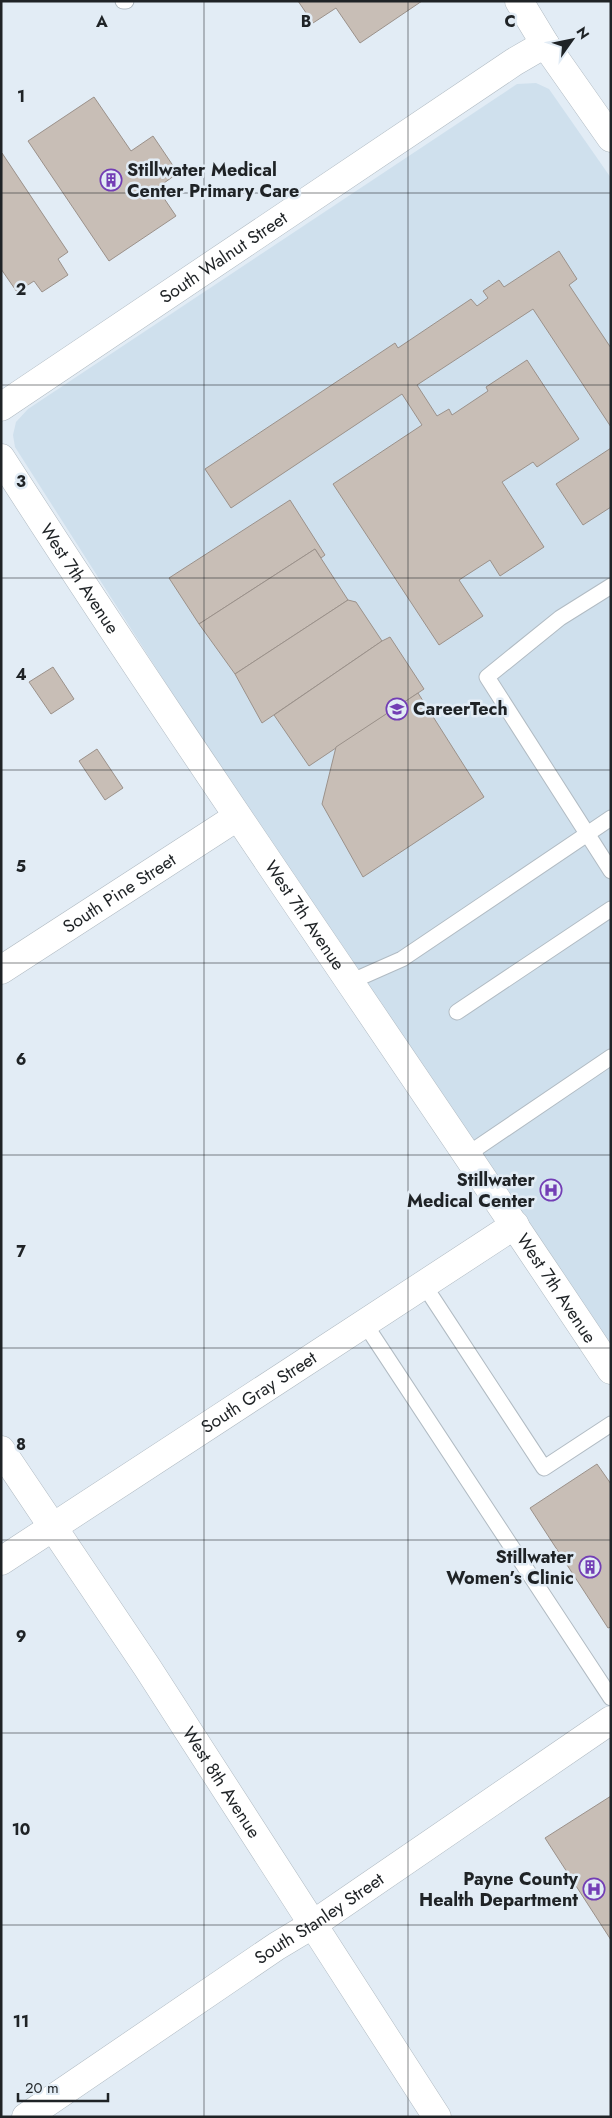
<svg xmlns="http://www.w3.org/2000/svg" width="612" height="2118" viewBox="0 0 612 2118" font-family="Jost,sans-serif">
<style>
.built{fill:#cfe0ed}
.building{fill:#c8beb6;stroke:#9b918a}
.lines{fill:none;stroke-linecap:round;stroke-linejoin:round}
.service-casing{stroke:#b1bbc3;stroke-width:17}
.minor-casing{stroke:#b1bbc3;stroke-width:29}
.trunk-casing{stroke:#b1bbc3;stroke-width:29}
.service{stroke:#fff;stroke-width:15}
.minor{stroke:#fff;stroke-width:28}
.trunk{stroke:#fff;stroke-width:28}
.grid{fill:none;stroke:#1f2326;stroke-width:1;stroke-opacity:0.55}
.labels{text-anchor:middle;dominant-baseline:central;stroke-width:5;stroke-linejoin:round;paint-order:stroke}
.poi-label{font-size:18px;font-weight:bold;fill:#1f2326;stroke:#e2ecf5;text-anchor:end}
.street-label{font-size:18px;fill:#1f2326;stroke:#e2ecf5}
.grid-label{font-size:16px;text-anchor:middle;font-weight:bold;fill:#1f2326;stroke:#e2ecf5;stroke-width:5;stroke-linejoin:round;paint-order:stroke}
</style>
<rect width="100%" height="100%" fill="#e2ecf5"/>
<path class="built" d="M536 83 549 89 611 178V1370L426 1091 15 447 13 435 16 422 28 409 517 84Z"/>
<g class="building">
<path d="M298 1H422L360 43 336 8 313 23Z"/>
<path d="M94 97 131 151 153 136 178 173 157 188 176 216 109 261 28 141Z"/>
<path d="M2 153 68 252 58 259 68 275 42 292 34 281 17 292 1 269Z"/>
<path d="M559 251 577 279 569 285 611 348V427L533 309 417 385 437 416 449 409 452 415 488 391 486 387 527 360 579 439 537 467 533 462 502 482 544 547 500 576 490 560 459 580 483 616 439 645 333 484 422 425 402 394 231 508 205 469 395 343 398 348 471 299 477 306 488 298 483 291 499 280 504 287Z"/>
<path d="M611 448V507L583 525 556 484Z"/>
<path d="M290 500 325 555 321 558 315 549 199 624 169 578Z"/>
<path d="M315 549 348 600 235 674 199 624Z"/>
<path d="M348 600 356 602 382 641 262 723 235 674Z"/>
<path d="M390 637 424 689 309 766 274 715 382 641Z"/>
<path d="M53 667 74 699 51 714 29 682Z"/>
<path d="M418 693 484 797 363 877 322 804 336 747Z"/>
<path d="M97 749 123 788 105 800 79 761Z"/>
<path d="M597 1464 611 1484V1627L608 1628 530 1508Z"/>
<path d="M611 1796V1940L545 1838Z"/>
</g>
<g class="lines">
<g class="service-casing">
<g id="service">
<path d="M123 1H126"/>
<path d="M611 586 560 618 487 677 611 871"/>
<path d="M350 982 402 959 611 818"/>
<path d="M457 1012 611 909"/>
<path d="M468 1154 611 1057"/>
<path d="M424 1285 544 1468 611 1424"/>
<path d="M365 1324 611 1698"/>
</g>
</g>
<g class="minor-casing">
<g id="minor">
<path id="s1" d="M1 407 514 62 545 44"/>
<path id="s2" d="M1 458C199 766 409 1065 611 1370"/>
<path id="s3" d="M1 970 237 817"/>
<path id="s4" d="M1 1450 147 1667 437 2117"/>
<path id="s5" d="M1 1561 515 1225"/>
<path id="s6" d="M26 2117 277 1946 312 1925 611 1720"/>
</g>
</g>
<g class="trunk-casing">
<path id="trunk" d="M519 1 545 44 611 138"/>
</g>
<use href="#service" class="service"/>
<use href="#minor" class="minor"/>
<use href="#trunk" class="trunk"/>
</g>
<path class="grid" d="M204 1V2117M408 1V2117M1 193H611M1 385H611M1 578H611M1 770H611M1 963H611M1 1155H611M1 1348H611M1 1540H611M1 1733H611M1 1925H611"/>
<defs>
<g id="building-ring" transform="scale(1.125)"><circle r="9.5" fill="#e2ecf5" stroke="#733eb5" stroke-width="1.5"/><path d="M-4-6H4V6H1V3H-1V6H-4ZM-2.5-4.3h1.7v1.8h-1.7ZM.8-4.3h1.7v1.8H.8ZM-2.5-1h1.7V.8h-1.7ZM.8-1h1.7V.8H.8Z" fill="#733eb5"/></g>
<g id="school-ring" transform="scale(1.125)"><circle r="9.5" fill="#e2ecf5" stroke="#733eb5" stroke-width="1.5"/><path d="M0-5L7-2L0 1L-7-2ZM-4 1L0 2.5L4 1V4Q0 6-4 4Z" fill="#733eb5"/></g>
<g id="hospital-ring" transform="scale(1.125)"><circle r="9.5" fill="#e2ecf5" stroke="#733eb5" stroke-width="1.5"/><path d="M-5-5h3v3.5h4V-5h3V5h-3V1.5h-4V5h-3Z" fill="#733eb5"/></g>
</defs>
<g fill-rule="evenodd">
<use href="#building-ring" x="111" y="180"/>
<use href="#school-ring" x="397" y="709"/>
<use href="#hospital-ring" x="551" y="1190"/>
<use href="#building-ring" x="590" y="1567"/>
<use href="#hospital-ring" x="594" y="1889"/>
</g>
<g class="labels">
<g class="poi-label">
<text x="127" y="170" text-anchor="start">Stillwater Medical<tspan x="127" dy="21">Center Primary Care</tspan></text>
<text x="413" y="709" text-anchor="start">CareerTech</text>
<text x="535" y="1180">Stillwater<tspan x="535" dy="21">Medical Center</tspan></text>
<text x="574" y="1557">Stillwater<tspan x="574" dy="21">Women’s Clinic</tspan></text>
<text x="578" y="1879">Payne County<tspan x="578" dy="21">Health Department</tspan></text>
</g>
<g class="street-label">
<text stroke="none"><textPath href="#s1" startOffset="268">South Walnut Street</textPath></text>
<text stroke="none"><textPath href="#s2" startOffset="144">West 7th Avenue</textPath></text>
<text stroke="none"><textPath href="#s3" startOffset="141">South Pine Street</textPath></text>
<text stroke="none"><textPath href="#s2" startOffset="549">West 7th Avenue</textPath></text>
<text stroke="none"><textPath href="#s2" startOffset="999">West 7th Avenue</textPath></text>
<text stroke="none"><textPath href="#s5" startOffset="308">South Gray Street</textPath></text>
<text stroke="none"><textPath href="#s4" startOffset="399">West 8th Avenue</textPath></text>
<text stroke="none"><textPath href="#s6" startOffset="354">South Stanley Street</textPath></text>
</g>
</g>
<g class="grid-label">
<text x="102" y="27">A</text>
<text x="306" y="27">B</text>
<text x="510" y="27">C</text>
<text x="21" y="102">1</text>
<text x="21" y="295">2</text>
<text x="21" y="487">3</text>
<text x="21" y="680">4</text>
<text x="21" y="872">5</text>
<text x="21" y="1065">6</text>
<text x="21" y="1257">7</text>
<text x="21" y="1450">8</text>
<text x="21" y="1642">9</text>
<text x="21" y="1835">10</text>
<text x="21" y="2027">11</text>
</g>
<rect width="612" height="2118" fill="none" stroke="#1f2326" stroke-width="5"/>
<g transform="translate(572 40) rotate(57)" stroke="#e2ecf5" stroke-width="4" paint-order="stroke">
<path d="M0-4L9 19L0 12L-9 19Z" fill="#1f2326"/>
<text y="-8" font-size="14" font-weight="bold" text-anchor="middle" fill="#1f2326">N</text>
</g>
<path d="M18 2093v8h90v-8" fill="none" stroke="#1f2326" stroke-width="2.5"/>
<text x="25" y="2093" font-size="15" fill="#1f2326" stroke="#e2ecf5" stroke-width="4" paint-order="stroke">20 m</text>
</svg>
